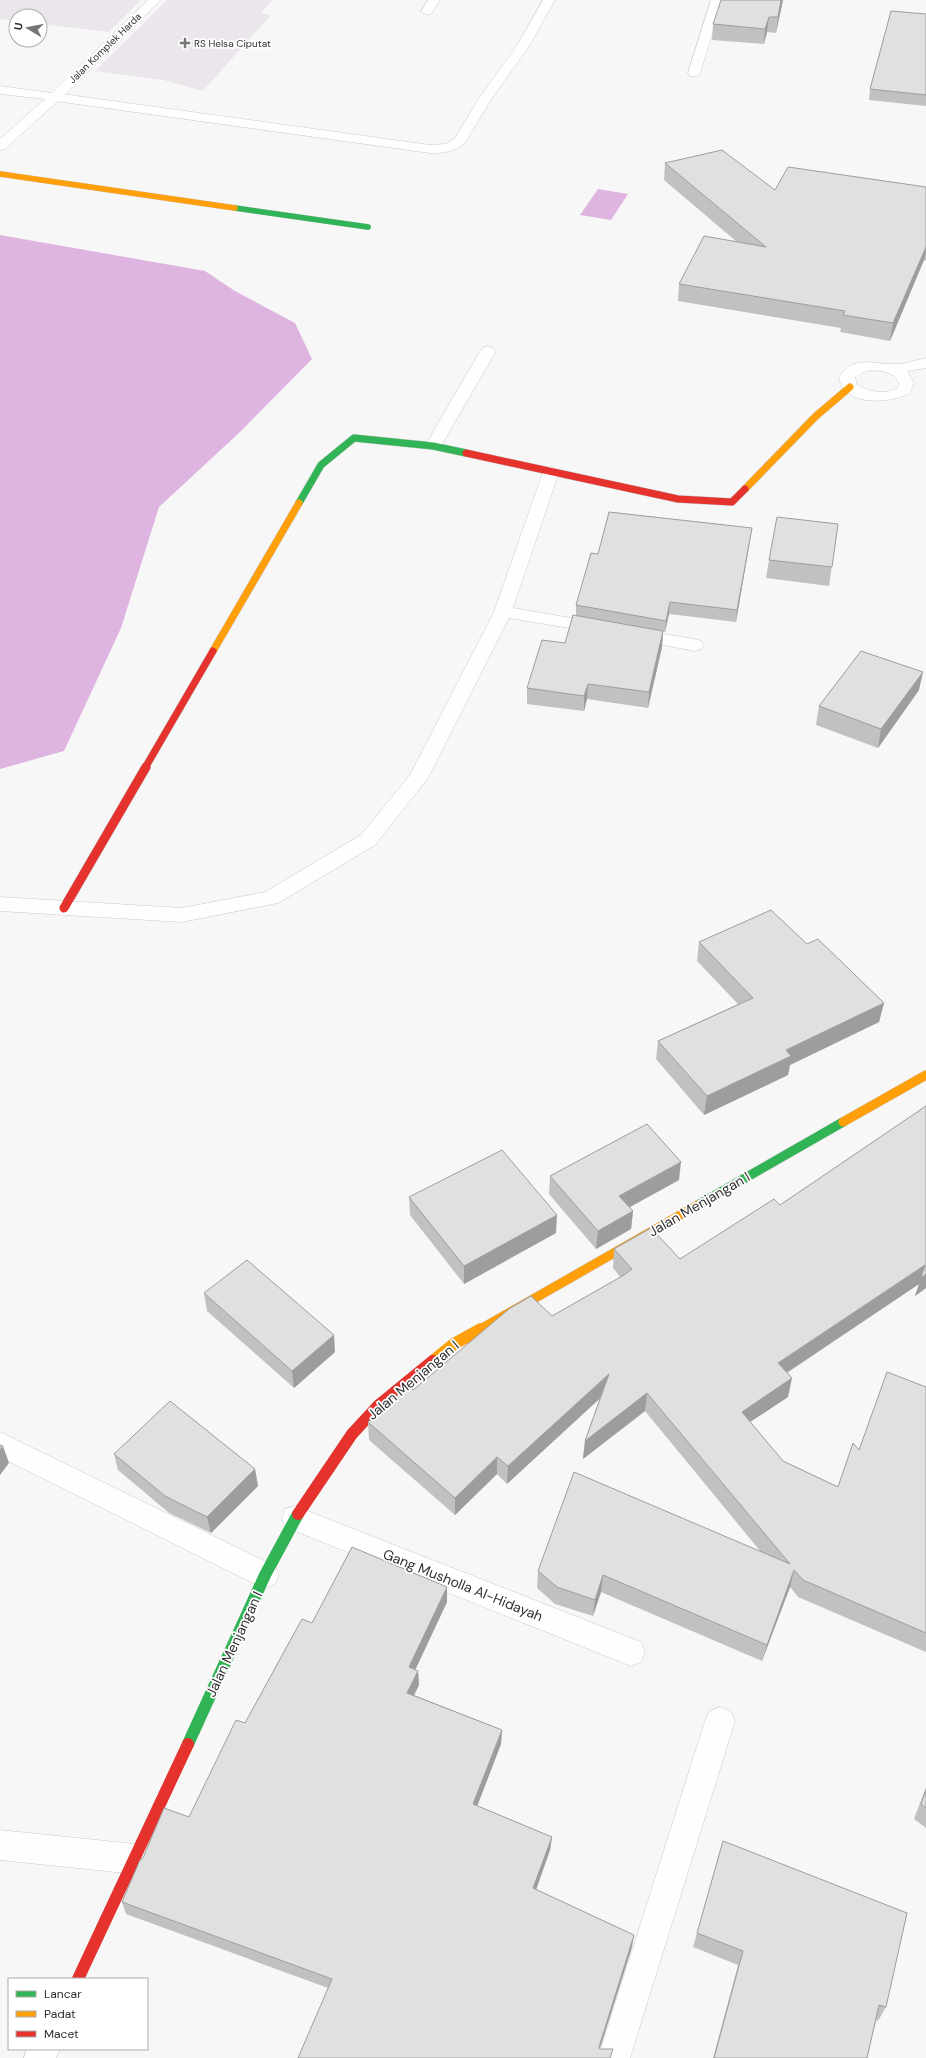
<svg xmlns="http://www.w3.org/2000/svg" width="926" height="2058" viewBox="0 0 926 2058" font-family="'DM Sans',sans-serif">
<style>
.built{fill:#ebe6eb}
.water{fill:#deb4e1}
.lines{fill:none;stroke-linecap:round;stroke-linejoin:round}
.lane-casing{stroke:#cac9ca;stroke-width:1}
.street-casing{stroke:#cac9ca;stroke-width:1}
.fast-far3-casing{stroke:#cac9ca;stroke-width:6}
.fast-far2-casing{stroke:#cac9ca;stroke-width:8}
.fast-far1-casing{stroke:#cac9ca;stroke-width:10}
.fast-casing{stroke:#cac9ca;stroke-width:12}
.slow-far3-casing{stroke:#cac9ca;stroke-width:6}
.slow-far2-casing{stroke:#cac9ca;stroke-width:8}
.slow-far1-casing{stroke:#cac9ca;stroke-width:10}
.slow-casing{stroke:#cac9ca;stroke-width:12}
.jam-far2-casing{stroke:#cac9ca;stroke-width:8}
.jam-far1-casing{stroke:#cac9ca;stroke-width:10}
.jam-casing{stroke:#cac9ca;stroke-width:12}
.lane{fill:#fefefe;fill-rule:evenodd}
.street{fill:#fefefe;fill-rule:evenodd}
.fast-far3{stroke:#30b455;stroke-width:5.5}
.fast-far2{stroke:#30b455;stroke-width:7}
.fast-far1{stroke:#30b455;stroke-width:9}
.fast{stroke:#30b455;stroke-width:12}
.slow-far3{stroke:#ff9f0a;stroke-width:5.5}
.slow-far2{stroke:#ff9f0a;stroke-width:7}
.slow-far1{stroke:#ff9f0a;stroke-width:9}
.slow{stroke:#ff9f0a;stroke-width:12}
.jam-far2{stroke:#e5322d;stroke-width:7}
.jam-far1{stroke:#e5322d;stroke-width:9}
.jam{stroke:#e5322d;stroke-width:12}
.wall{fill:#c2c1c2}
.shaded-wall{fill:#9e9d9e}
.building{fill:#e1e0e1;stroke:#9e9d9e}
.poi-dot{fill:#767576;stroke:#fff;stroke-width:1.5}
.labels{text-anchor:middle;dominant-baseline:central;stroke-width:3.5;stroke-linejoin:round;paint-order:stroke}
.far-poi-label{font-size:10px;fill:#302f30;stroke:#fff;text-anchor:start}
.far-street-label{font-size:10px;fill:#302f30;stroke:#fff}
.near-street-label{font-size:14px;fill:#302f30;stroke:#fff}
</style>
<rect width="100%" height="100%" fill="#f8f7f8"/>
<g class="built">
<path d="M0 0H141L109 32 40 24V16H16V21L0 19Z"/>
<path d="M167 0H273L261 13 271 15 203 91 163 80 95 71Z"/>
</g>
<g class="water">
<path d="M598 189 628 194 611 220 580 215Z"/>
<path d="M0 235 205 271 235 291 295 323 312 359 240 432 159 507 121 628 64 751 0 769Z"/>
</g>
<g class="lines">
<g class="lane-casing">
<path id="lane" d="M543 0H555L528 48 492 98 465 143C455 152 443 153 430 153L55 101 49 97 55 93 430 145 446 144 455 138 480 97 516 47Z"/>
</g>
<g class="street-casing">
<g id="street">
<path d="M148 0H161L59 100 5 149 0 150V139L45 99 0 94V86L52 93Z"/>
<path d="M428 0H440L431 14 427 15 421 12Z"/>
<path d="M711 0H723L700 73 698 76H690L688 73Z"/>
<path d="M488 346 493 348 496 351 441 446 439 449H427L425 446 480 351 483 348Z"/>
<path d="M926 358V368L907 371 914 383 910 393C893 402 858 406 844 389 841 386 840 381 839 377 853 355 872 364 892 364 903 365 916 360 926 358ZM866 371C877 370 894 370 899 383L898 388C884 395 870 392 857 385L855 377Z"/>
<path d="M551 467 557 469 559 472 513 608 600 623 606 624 609 628 606 632 600 633 509 618 428 778 375 845 278 903 182 922 0 911V897L182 908 265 892 361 835 410 775 494 612 543 472 545 469Z"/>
<path d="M632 629 695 639 701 641 704 645 701 649 695 651 626 638 623 634 626 630Z"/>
<path d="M0 1432 275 1566 279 1575 275 1584 265 1588 255 1584 0 1457Z"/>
<path d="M295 1506 641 1642 645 1652 641 1662 631 1666 285 1527 282 1518 285 1509Z"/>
<path d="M720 1707 730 1711 735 1721 630 2058H598L705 1721 710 1711Z"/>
<path d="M0 1830 135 1844 146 1848 150 1859 146 1870 135 1874 0 1860Z"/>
<path d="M27 2049H60L56 2058H24Z"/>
</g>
</g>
<g class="fast-far3-casing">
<path id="fast-far3" d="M235 208 368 227"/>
</g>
<g class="fast-far2-casing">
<path id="fast-far2" d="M299 503 321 465 354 438 433 446 466 453"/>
</g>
<g class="fast-far1-casing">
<path id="fast-far1" d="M698 1205 843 1122"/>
</g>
<g class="fast-casing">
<path id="fast" d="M188 1744 265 1575 298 1514"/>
</g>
<g class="slow-far3-casing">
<path id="slow-far3" d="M0 174 235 208"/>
</g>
<g class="slow-far2-casing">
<g id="slow-far2">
<path d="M745 489 816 416 850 387"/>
<path d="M213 651 299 503"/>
</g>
</g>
<g class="slow-far1-casing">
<g id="slow-far1">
<path d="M843 1122 926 1075"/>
<path d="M479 1330 698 1205"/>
</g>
</g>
<g class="slow-casing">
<path id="slow" d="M433 1361 454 1344 481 1329"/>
</g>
<g class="jam-far2-casing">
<g id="jam-far2">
<path d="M466 453 678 499 732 502 745 489"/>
<path d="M145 768 213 651"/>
</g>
</g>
<g class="jam-far1-casing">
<path id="jam-far1" d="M64 908 146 767"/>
</g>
<g class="jam-casing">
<g id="jam">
<path d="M298 1514 352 1434 378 1406 433 1361"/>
<path d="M78 1979 188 1744"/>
</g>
</g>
<use href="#lane" class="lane"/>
<use href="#street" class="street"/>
<use href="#fast-far3" class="fast-far3"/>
<use href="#fast-far2" class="fast-far2"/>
<use href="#fast-far1" class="fast-far1"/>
<use href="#fast" class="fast"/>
<use href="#slow-far3" class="slow-far3"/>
<use href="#slow-far2" class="slow-far2"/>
<use href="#slow-far1" class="slow-far1"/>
<use href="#slow" class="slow"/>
<use href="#jam-far2" class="jam-far2"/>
<use href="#jam-far1" class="jam-far1"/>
<use href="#jam" class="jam"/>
</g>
<g class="wall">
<path d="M783 0 776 33 767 32 764 44 712 40 713 24Z"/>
<path d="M926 14V106L869 100 870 89Z"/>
<path d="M665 163 775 190 926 187V261L924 260 890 341 840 332 841 328 678 301 679 284 737 242 664 180Z"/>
<path d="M838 524 829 586 766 578 769 560Z"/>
<path d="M752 528 736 622 669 614 665 632H663L662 647 648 708 587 699 584 711 527 704V688L565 643 576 616V605L598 554Z"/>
<path d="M919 690 878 748 816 725 819 706Z"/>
<path d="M699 942 807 944 884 1003 879 1022 790 1065 788 1075 704 1115 656 1059 658 1041 738 1004 697 961Z"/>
<path d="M926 1106V1288L915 1296 919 1284 787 1373 788 1397 750 1422 783 1461 838 1487 859 1450 926 1387V1652L798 1597 790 1587 762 1661 601 1592 593 1616 555 1604 537 1588 538 1571 761 1552 645 1411 583 1459 585 1441 600 1398 507 1484 497 1474 455 1515 369 1440 368 1422 413 1390 552 1316 620 1277 613 1268 614 1249 680 1259 780 1205Z"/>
<path d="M550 1176 679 1180 630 1207 633 1211 631 1229 596 1249 549 1194Z"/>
<path d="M409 1197 556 1233 464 1284 410 1215Z"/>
<path d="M204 1293 335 1352 294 1388 207 1311Z"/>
<path d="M114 1454 255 1469 258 1486 211 1533 169 1513 118 1470Z"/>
<path d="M447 1602 415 1670 418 1671 419 1685 414 1695 502 1730 501 1744 477 1806 552 1837 550 1850 536 1890 632 1947 599 2048 612 2058 328 1988 126 1914 122 1902 143 1858 189 1817 245 1723 312 1623Z"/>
<path d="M926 1787V1828L914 1819Z"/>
<path d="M723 1841 886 2007 878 2021 876 2020 867 2058H713L738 1965 693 1947Z"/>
</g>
<g class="shaded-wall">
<path d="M781 0H783L776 33 778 17Z"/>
<path d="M769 17 767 32 764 44 765 29Z"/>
<path d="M926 247V252L924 260 890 341 893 323Z"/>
<path d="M752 528 750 540 736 622 737 610Z"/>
<path d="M670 602 669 614 665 632 666 621Z"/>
<path d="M663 631 662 647 648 708 649 692Z"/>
<path d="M923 672 919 690 878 748 881 729Z"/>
<path d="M588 684 587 699 584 711V696Z"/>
<path d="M884 1003 879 1022 790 1065 788 1075 704 1115 707 1096 786 1050Z"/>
<path d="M681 1162 679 1180 617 1214 619 1196Z"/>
<path d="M633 1211 631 1229 596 1249 598 1231Z"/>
<path d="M557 1215 556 1233 464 1284V1266Z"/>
<path d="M925 1265 926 1274V1288L915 1296 919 1284 774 1381 778 1363Z"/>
<path d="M334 1335 335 1352 294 1388 292 1371Z"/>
<path d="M609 1374 607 1392 507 1484 508 1466Z"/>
<path d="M792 1378 788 1397 738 1430 742 1412Z"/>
<path d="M647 1393 645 1411 583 1459 585 1441Z"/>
<path d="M3 1446 9 1463 0 1475V1451Z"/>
<path d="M497 1457V1474L455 1515V1498Z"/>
<path d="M255 1469 258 1486 211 1533 207 1517Z"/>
<path d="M794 1570 790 1587 762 1661 767 1645Z"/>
<path d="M603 1575 601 1592 593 1616 595 1600Z"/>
<path d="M447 1587V1602L410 1681 409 1667Z"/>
<path d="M418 1671 419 1685 408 1707 407 1693Z"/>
<path d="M502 1730 501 1744 473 1817V1804Z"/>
<path d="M552 1837 550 1850 532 1901 533 1888Z"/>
<path d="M634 1935 632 1947 597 2058 599 2047Z"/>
</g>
<g class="building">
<path d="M721 0H781L778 17H769L765 29 713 24Z"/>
<path d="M891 11 926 14V95L870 89Z"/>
<path d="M722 150 775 190 788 167 926 187V247L893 323 843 315 845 311 679 284 704 236 766 247 665 163Z"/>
<path d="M609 512 752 528 737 610 670 602 666 621 576 605 591 553 598 554Z"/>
<path d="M777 517 838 524 832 567 769 560Z"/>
<path d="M573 615 663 631 649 692 588 684 584 696 527 688 542 640 565 643Z"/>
<path d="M861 651 923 672 881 729 819 706Z"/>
<path d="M771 910 807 944 818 939 884 1003 786 1050 791 1056 707 1096 658 1041 753 998 699 942Z"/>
<path d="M926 1106V1274L921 1278 925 1265 778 1363 792 1378 742 1412 783 1461 838 1487 853 1443 859 1450 887 1372 926 1387V1633L803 1580 794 1570 767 1645 603 1575 595 1600 557 1587 538 1571 574 1472 790 1564 647 1393 585 1441 609 1374 508 1466 497 1457 455 1498 368 1422 408 1386 413 1390 509 1309 531 1296 552 1316 624 1275 632 1269 614 1249 651 1228 680 1259 774 1199 780 1205Z"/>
<path d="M647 1124 681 1162 619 1196 633 1211 598 1231 550 1176Z"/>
<path d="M502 1150 557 1215 464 1266 409 1197Z"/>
<path d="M247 1260 334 1335 292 1371 204 1293Z"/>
<path d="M170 1401 255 1469 207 1517 165 1496 114 1454Z"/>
<path d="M0 1445 3 1446 0 1451Z"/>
<path d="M352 1547 447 1587 409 1667 418 1671 407 1693 502 1730 473 1804 552 1837 533 1888 634 1935 599 2047 600 2049H613L610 2058H298L332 1979 122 1902 140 1860 143 1858 164 1808 189 1817 236 1720 245 1723 302 1619 312 1623Z"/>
<path d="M926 1790V1808L921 1804Z"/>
<path d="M723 1841 907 1913 886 2007 879 2005 867 2058H714L743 1951 697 1933Z"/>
</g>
<path class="poi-dot" d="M183 37h4v4h4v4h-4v4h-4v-4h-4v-4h4z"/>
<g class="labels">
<g class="far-poi-label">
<text x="194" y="43">RS Helsa Ciputat</text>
</g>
<g class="far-street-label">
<text transform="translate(105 48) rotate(-44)">Jalan Komplek Harda</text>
</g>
<g class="near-street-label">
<text transform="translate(699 1204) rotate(-30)">Jalan Menjangan I</text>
<text transform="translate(413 1380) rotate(-40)">Jalan Menjangan I</text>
<text transform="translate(463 1585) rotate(22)">Gang Musholla Al-Hidayah</text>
<text transform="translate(234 1644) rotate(-65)">Jalan Menjangan I</text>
</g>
</g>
<rect x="8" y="1978" width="140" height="72" fill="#ffffff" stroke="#acacac"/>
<rect x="16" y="1991" width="20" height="6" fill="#30b455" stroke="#acacac"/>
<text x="44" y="1998" font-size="12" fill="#302f30">Lancar</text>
<rect x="16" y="2011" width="20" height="6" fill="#ff9f0a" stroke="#acacac"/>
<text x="44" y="2018" font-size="12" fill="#302f30">Padat</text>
<rect x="16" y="2031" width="20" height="6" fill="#e5322d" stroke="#acacac"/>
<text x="44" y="2038" font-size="12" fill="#302f30">Macet</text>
<g transform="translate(28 28) rotate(280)"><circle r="19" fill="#ffffff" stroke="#acacac"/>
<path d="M0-3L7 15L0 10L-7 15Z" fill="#767576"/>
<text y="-6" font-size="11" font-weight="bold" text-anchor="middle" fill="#302f30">U</text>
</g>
</svg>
